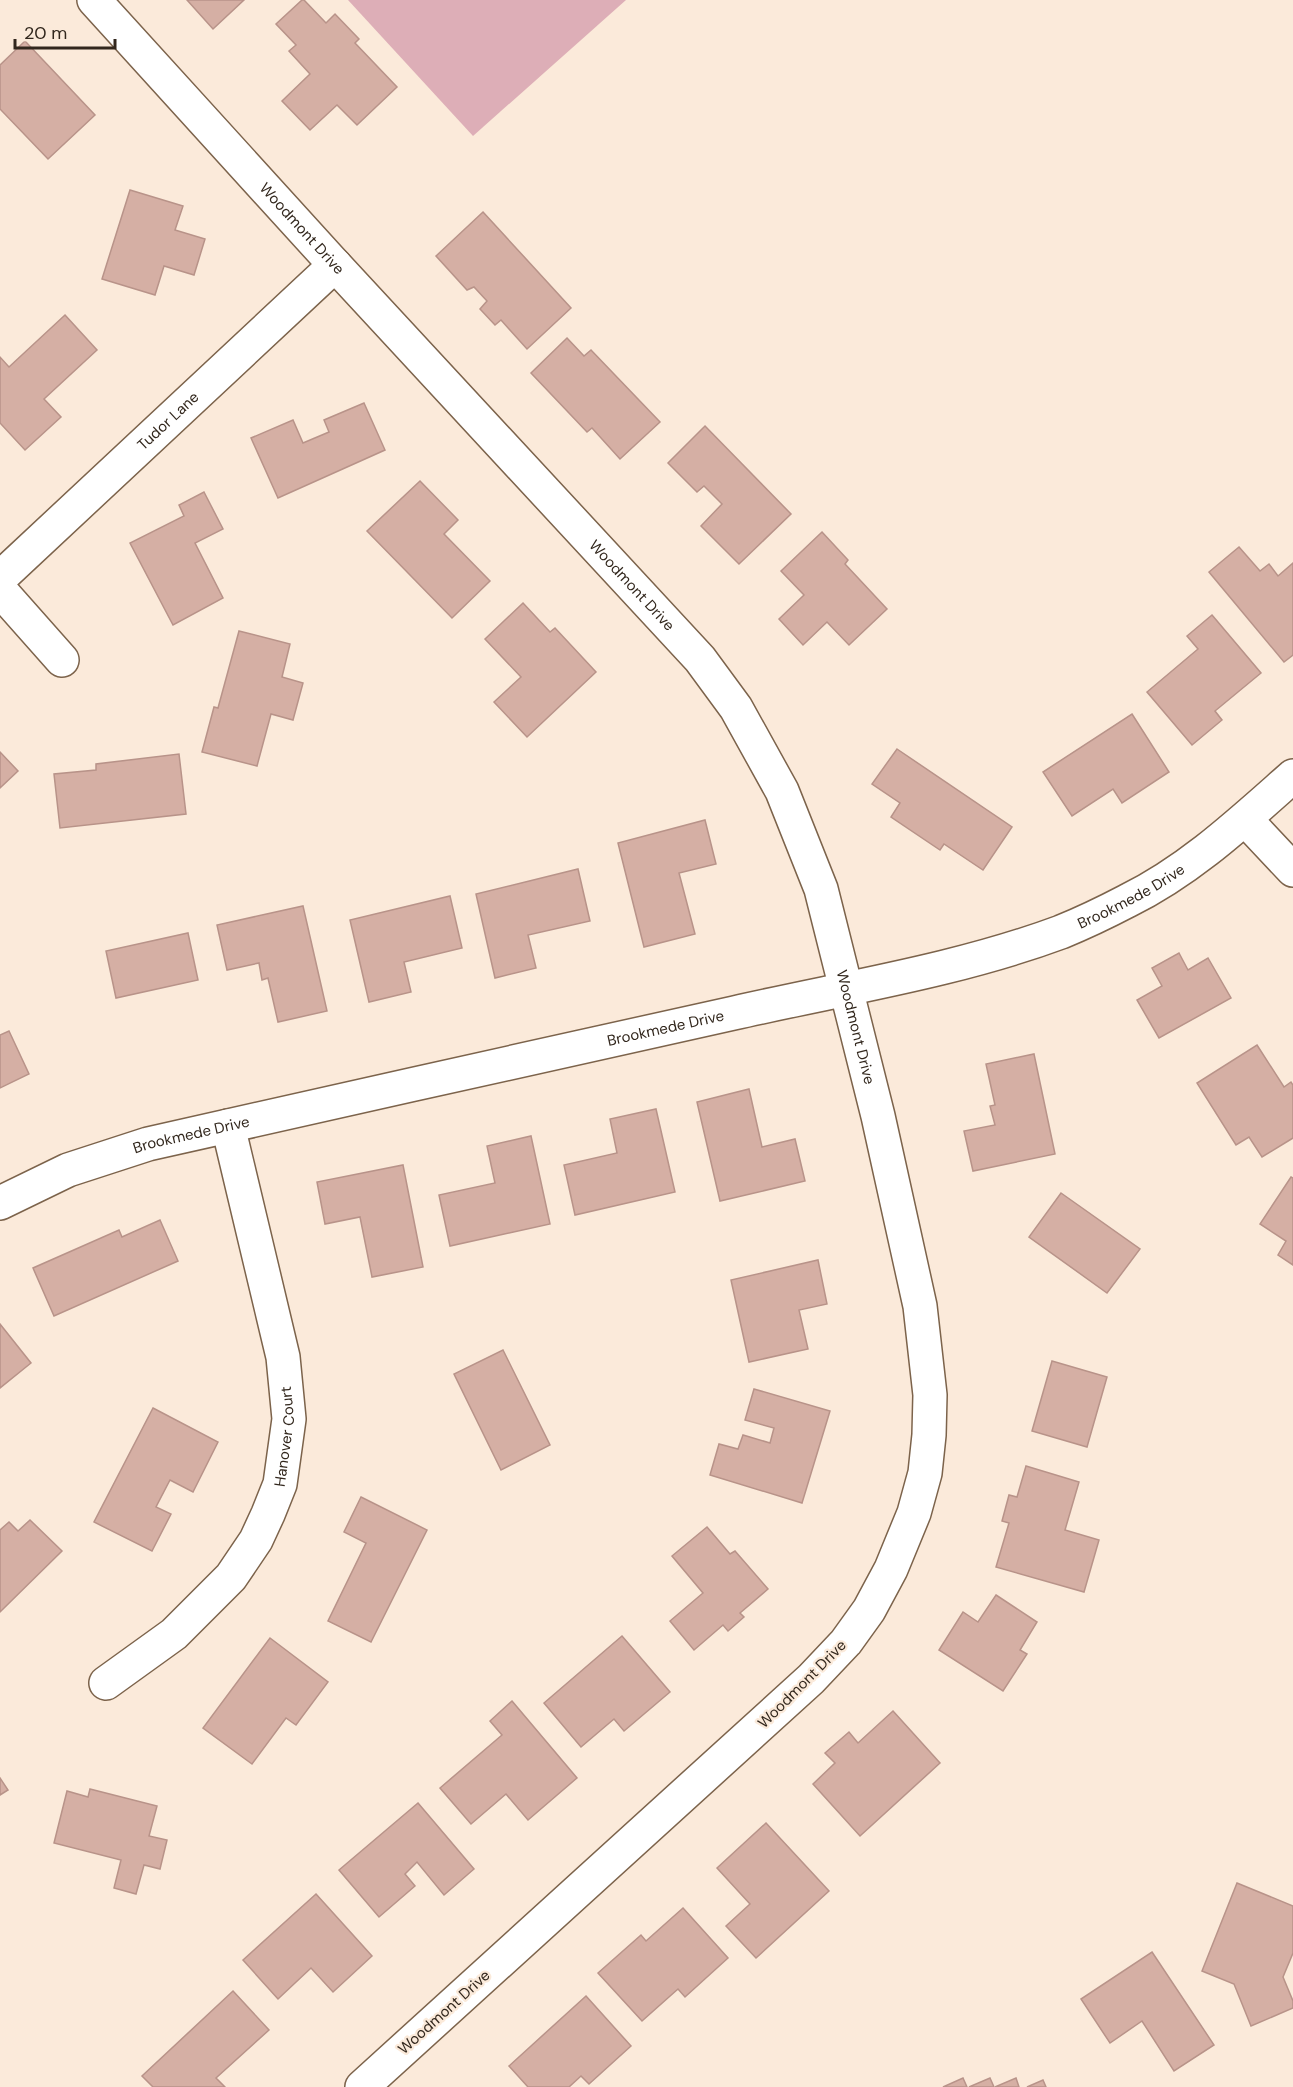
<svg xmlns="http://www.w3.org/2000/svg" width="1293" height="2087" viewBox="0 0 1293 2087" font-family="'DM Sans',sans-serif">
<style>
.forest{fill:#ddaeb7}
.building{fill:#d5afa4;stroke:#b89389;stroke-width:1.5}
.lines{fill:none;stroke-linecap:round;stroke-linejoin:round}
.minor-casing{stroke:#7c634b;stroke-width:36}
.minor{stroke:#fff;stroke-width:33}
.labels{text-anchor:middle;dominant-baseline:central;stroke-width:4.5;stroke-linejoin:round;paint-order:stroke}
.street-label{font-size:15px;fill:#32271d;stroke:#fbeada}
</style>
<rect width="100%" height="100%" fill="#fbeada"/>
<path class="forest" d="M348 0H626L473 136Z"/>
<g class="building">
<path d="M187 0H244L213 29Z"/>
<path d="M302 0H304L326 23 335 14 359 39 355 43 397 87 357 125 337 105 310 130 282 101 310 74 289 51 296 45 276 24Z"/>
<path d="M25 41 95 115 48 159 0 109V65Z"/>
<path d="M130 190 183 206 175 230 205 239 194 275 164 266 155 295 102 279Z"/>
<path d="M483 212 571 308 527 349 501 320 495 325 480 309 487 301 474 287 467 290 436 256Z"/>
<path d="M65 315 97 350 44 399 61 417 25 450 0 423V357L9 367Z"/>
<path d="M567 338 584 356 591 350 660 422 620 459 592 428 587 432 531 373Z"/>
<path d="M364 403 385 450 278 498 251 438 293 420 303 443 329 432 324 420Z"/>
<path d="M705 426 791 514 739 564 701 526 722 504 704 486 697 492 668 463Z"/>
<path d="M420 481 458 520 444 534 490 581 452 618 367 531Z"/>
<path d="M204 492 223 529 195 543 223 598 173 625 130 543 184 516 179 505Z"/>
<path d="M822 532 848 560 845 564 887 609 849 645 827 622 803 645 779 619 804 595 781 571Z"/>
<path d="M1239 547 1260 571 1269 564 1278 576 1293 563V655L1284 662 1209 572Z"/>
<path d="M523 603 550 632 555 628 596 672 527 737 494 702 521 677 485 639Z"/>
<path d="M1212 615 1261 673 1215 711 1222 720 1192 745 1147 692 1198 649 1187 636Z"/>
<path d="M239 631 290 644 282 677 303 683 293 720 271 714 257 766 202 752 214 707 218 708Z"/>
<path d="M1132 714 1169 772 1122 803 1113 789 1072 816 1043 772Z"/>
<path d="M897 749 1012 827 983 870 944 844 940 850 891 817 900 803 872 784Z"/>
<path d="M0 752 18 771 0 788Z"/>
<path d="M179 754 186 814 60 828 54 774 96 770V764Z"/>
<path d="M705 820 716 864 679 873 695 934 644 947 618 843Z"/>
<path d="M578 869 590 921 528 935 536 968 495 978 476 894Z"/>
<path d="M450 896 462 948 404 962 411 992 369 1002 350 920Z"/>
<path d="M303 906 327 1011 278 1022 268 978 262 980 259 963 227 970 217 925Z"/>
<path d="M188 933 198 980 116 998 106 951Z"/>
<path d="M1179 953 1188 970 1208 958 1231 998 1159 1038 1137 1000 1162 986 1152 968Z"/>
<path d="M9 1031 29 1074 0 1088V1035Z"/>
<path d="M1257 1045 1284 1087 1291 1082 1293 1085V1138L1262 1157 1249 1137 1236 1145 1197 1083Z"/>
<path d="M1034 1054 1055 1154 973 1171 964 1131 995 1125 990 1106 995 1105 986 1064Z"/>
<path d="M749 1089 762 1147 795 1139 805 1181 720 1201 697 1102Z"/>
<path d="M656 1109 675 1192 575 1215 564 1165 617 1153 610 1119Z"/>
<path d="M531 1136 550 1224 450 1246 439 1195 495 1183 487 1146Z"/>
<path d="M403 1165 423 1267 372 1277 360 1217 325 1224 317 1182Z"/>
<path d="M1291 1177 1293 1178V1265L1278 1255 1286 1241 1260 1224Z"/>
<path d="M1061 1193 1140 1249 1107 1293 1029 1237Z"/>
<path d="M160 1220 178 1261 54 1316 33 1268 119 1230 122 1237Z"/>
<path d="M818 1260 827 1304 799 1310 808 1349 749 1362 731 1280Z"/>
<path d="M0 1324 31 1363 0 1388Z"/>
<path d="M503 1350 550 1445 501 1470 454 1374Z"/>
<path d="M1052 1361 1107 1377 1087 1447 1032 1431Z"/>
<path d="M754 1389 830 1411 802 1503 710 1475 719 1444 738 1449 743 1435 770 1443 774 1428 745 1420Z"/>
<path d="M153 1408 218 1442 193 1492 170 1480 156 1507 171 1514 152 1551 94 1522Z"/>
<path d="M1026 1466 1079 1482 1065 1530 1099 1540 1084 1592 996 1567 1009 1523 1002 1521 1009 1495 1017 1497Z"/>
<path d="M361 1497 427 1530 371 1642 328 1621 366 1543 344 1532Z"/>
<path d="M30 1520 62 1551 0 1612V1530L9 1522 18 1531Z"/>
<path d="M707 1527 730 1554 735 1551 768 1589 740 1613 744 1617 728 1631 723 1625 694 1650 670 1621 703 1593 672 1556Z"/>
<path d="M996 1595 1037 1622 1020 1650 1027 1654 1003 1691 939 1650 963 1612 978 1622Z"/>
<path d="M622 1636 670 1692 624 1731 614 1719 581 1747 544 1703Z"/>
<path d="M270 1638 328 1682 296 1725 286 1718 252 1764 203 1728Z"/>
<path d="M512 1701 577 1778 528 1820 506 1794 471 1824 440 1788 502 1735 490 1721Z"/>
<path d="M893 1711 940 1763 860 1836 813 1784 835 1763 825 1753 849 1732 858 1743Z"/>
<path d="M0 1778 8 1790 0 1795Z"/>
<path d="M90 1789 157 1806 149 1836 167 1840 160 1869 144 1865 136 1894 114 1888 121 1860 54 1843 67 1791 88 1797Z"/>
<path d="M418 1803 474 1869 444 1895 417 1862 405 1874 415 1886 379 1917 339 1870Z"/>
<path d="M766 1823 829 1891 756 1958 726 1926 750 1904 717 1868Z"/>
<path d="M1237 1883 1293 1906V1953L1283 1977 1293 2001V2008L1251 2026 1234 1984 1202 1971Z"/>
<path d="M316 1894 372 1956 333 1992 311 1968 278 1999 243 1960Z"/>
<path d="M683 1908 728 1958 685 1997 678 1989 642 2021 598 1973 641 1935 646 1941Z"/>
<path d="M1152 1952 1214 2045 1174 2071 1142 2021 1110 2043 1081 1999Z"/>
<path d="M233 1991 269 2030 216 2078 225 2087H153L142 2076Z"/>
<path d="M586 1996 631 2046 589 2084 581 2076 569 2087H528L509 2066Z"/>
<path d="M963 2078 967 2087H943Z"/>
<path d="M990 2078 994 2087H969Z"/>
<path d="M1016 2078 1019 2087H995Z"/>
<path d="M1043 2080 1046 2087H1027Z"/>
</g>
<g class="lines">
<g class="minor-casing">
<g id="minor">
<path id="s1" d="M94 0 335 265 700 659 736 708 782 791 821 889 878 1116 920 1306 930 1395 929 1435 925 1473 914 1513 891 1569 869 1610 846 1642 811 1679 362 2087"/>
<path id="s2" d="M0 578 335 265"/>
<path d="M0 590 62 660"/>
<path d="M1245 819 1293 870"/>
<path id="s3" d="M0 1203 68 1170 148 1144C343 1100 539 1056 734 1013 843 988 956 971 1061 932 1083 923 1106 912 1127 901 1190 870 1241 822 1293 776"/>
<path id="s4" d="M106 1683 174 1634 231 1577 256 1540 268 1514 280 1484 289 1419 283 1357 228 1126"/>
</g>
</g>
<use href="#minor" class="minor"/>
</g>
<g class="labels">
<g class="street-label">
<text stroke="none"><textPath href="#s1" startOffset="309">Woodmont Drive</textPath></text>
<text stroke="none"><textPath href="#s2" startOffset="230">Tudor Lane</textPath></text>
<text stroke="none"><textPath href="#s1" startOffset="795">Woodmont Drive</textPath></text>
<text stroke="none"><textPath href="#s3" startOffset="1176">Brookmede Drive</textPath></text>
<text stroke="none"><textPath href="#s3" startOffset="690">Brookmede Drive</textPath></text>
<text stroke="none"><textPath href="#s1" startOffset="1299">Woodmont Drive</textPath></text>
<text stroke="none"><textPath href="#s3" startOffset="204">Brookmede Drive</textPath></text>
<text stroke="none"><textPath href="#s4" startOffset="318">Hanover Court</textPath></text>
<text transform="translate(802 1684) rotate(-45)">Woodmont Drive</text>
<text transform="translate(444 2012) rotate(-42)">Woodmont Drive</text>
</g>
</g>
<path d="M15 39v9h100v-9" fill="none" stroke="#32271d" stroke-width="3"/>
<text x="24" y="39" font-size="18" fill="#32271d" stroke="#fbeada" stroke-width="4.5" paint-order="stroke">20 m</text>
</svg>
